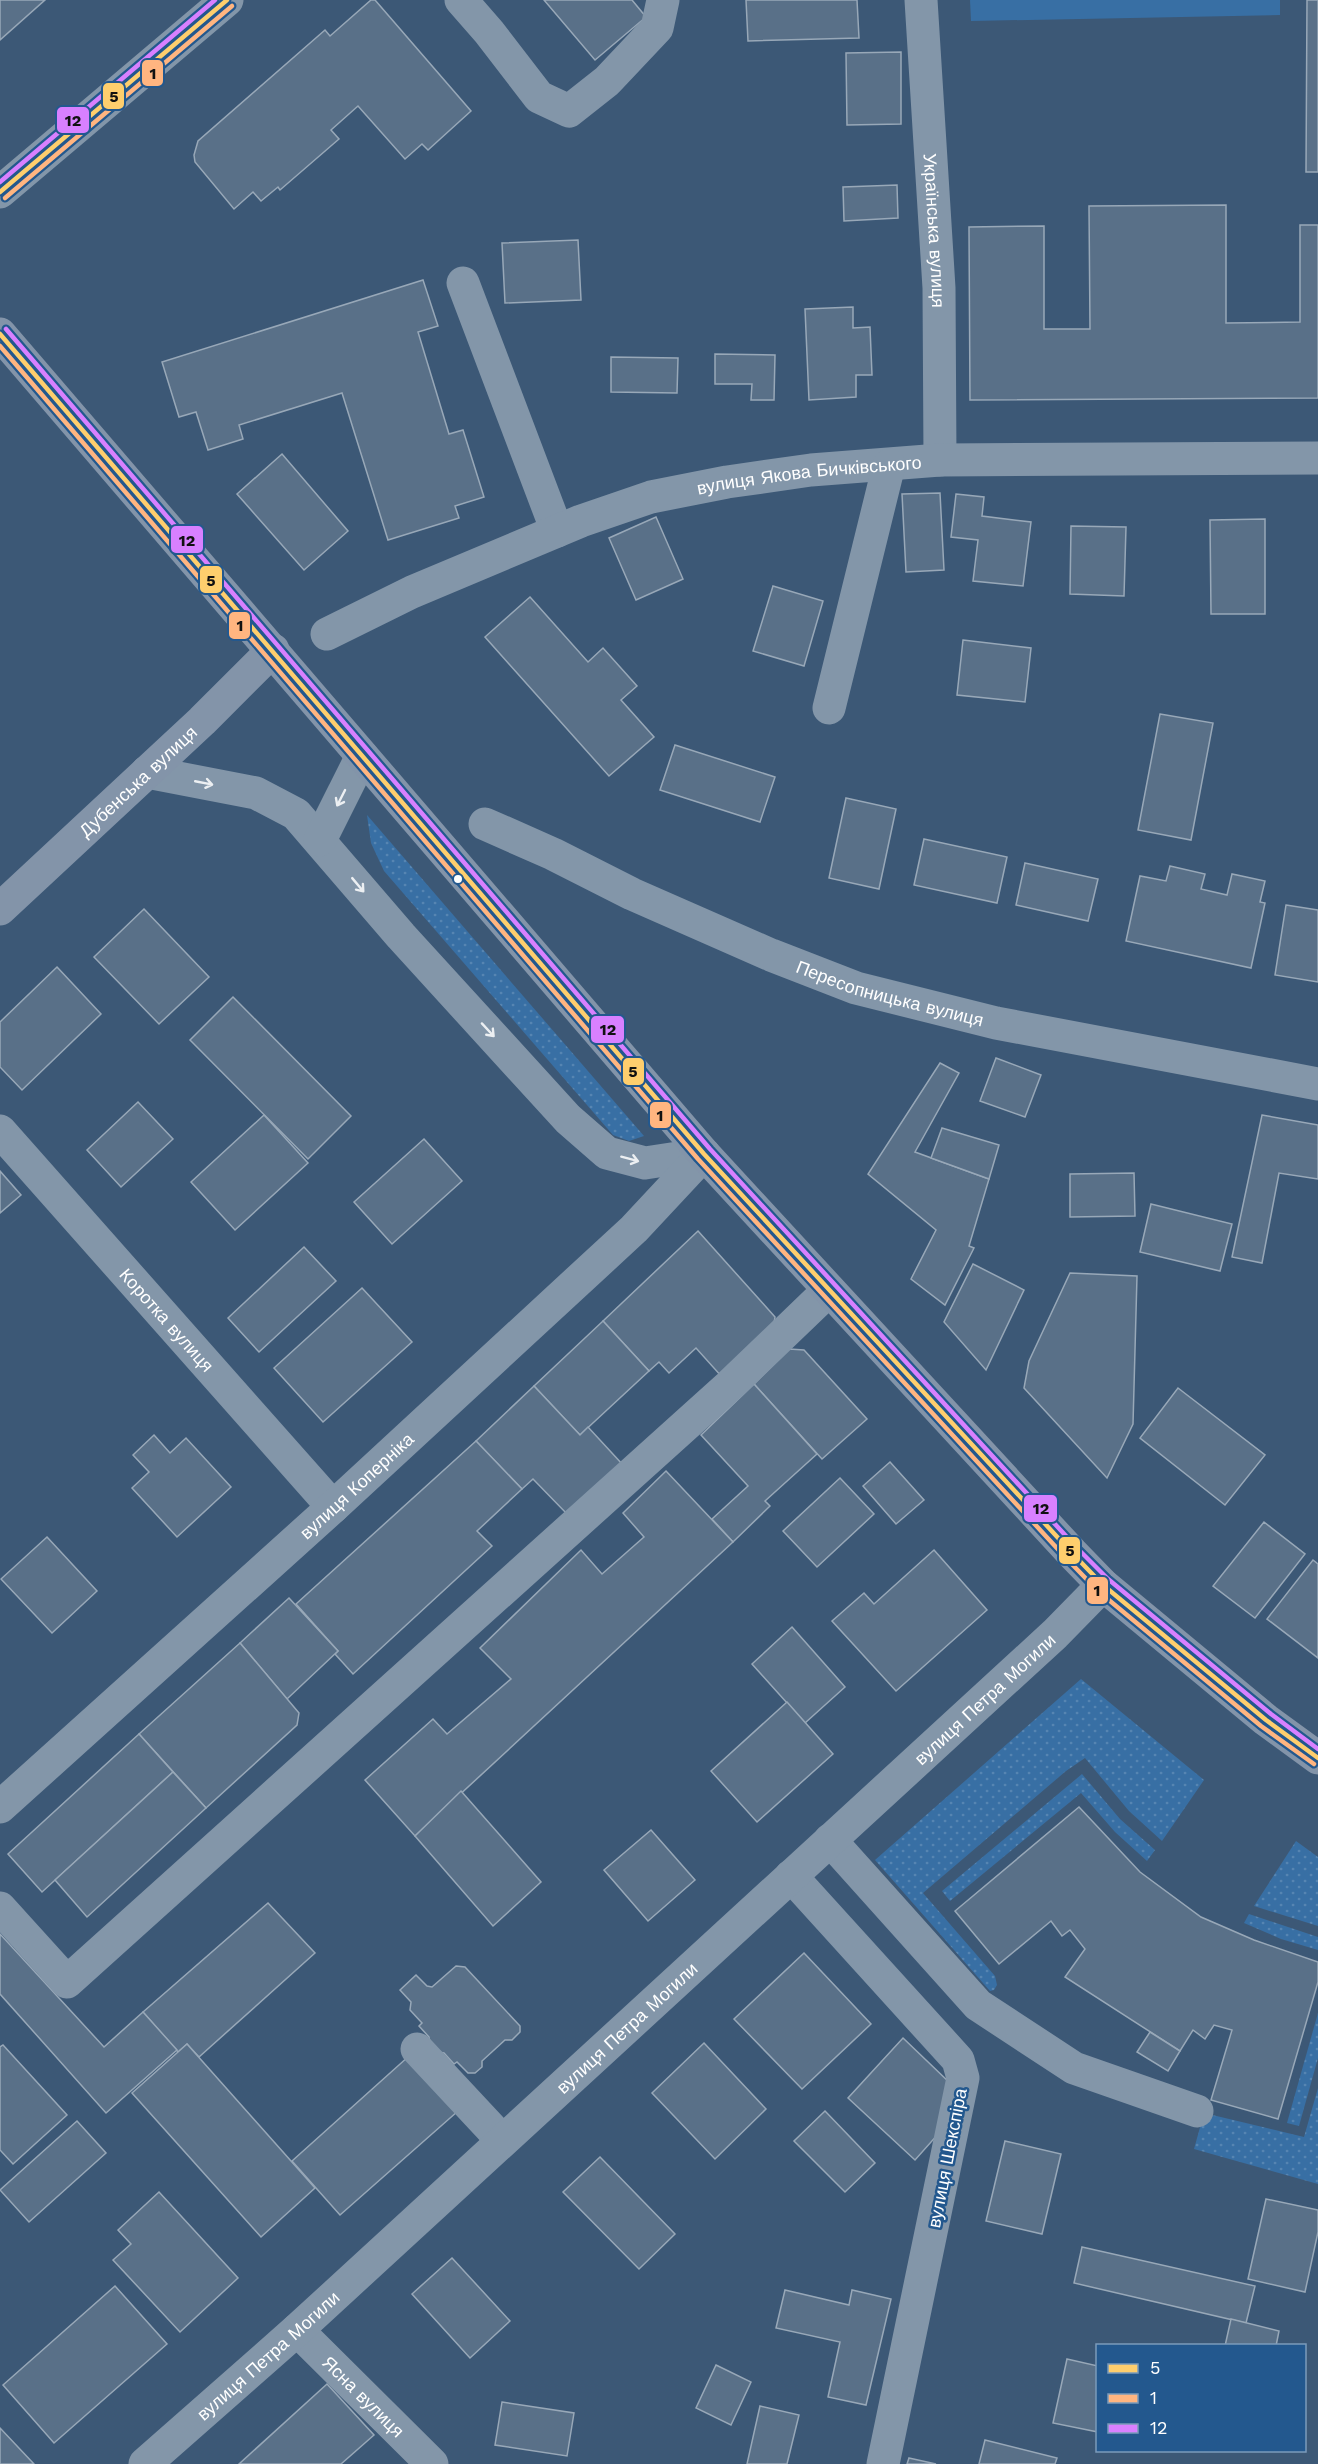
<svg xmlns="http://www.w3.org/2000/svg" width="1318" height="2464" viewBox="0 0 1318 2464" font-family="'Work Sans',sans-serif">
<style>
.grass{fill:url(#grass-dots)}
.pitch{fill:#386fa4}
.building{fill:#597088;stroke:#98a8b8;stroke-width:1.5}
.lines{fill:none;stroke-linecap:round;stroke-linejoin:round}
.minor{stroke:#8396a9;stroke-width:33}
.major{stroke:#8394a9;stroke-width:33}
.bus-1-casing{stroke:#23588e;stroke-width:9}
.bus-2-casing{stroke:#23588e;stroke-width:9}
.bus-3-casing{stroke:#23588e;stroke-width:9}
.bus-1{stroke:#fece6d;stroke-width:4.5}
.bus-2{stroke:#ffb580;stroke-width:4.5}
.bus-3{stroke:#d880ff;stroke-width:4.5}
.oneway{stroke:#eceff2}
.bus-dot{fill:#fff;stroke:#23588e;stroke-width:2}
.labels{text-anchor:middle;dominant-baseline:central;stroke-width:5;stroke-linejoin:round;paint-order:stroke}
.street-label{font-size:18px;fill:#fff;stroke:#23588e}
.line-badge{stroke:#23588e;stroke-width:2}
.pale-badge-label{font-size:16px;text-anchor:middle;font-weight:bold;fill:#111}
</style>
<defs>
<pattern id="grass-dots" width="8" height="8" patternUnits="userSpaceOnUse" patternTransform="scale(1.5)"><rect width="8" height="8" fill="#386fa4"/><path d="M2 2h.1M6 6h.1" fill="none" stroke="#5685b2" stroke-width="1.8" stroke-linecap="round"/></pattern>
</defs>
<rect width="100%" height="100%" fill="#3c5876"/>
<g class="grass">
<path d="M367 815 644 1136 629 1141 613 1135 384 871 371 843Z"/>
<path d="M1081 1679 1204 1780 1162 1841 1129 1811 1085 1758 1066 1771 923 1893 995 1976 997 1985 994 1990 990 1991 875 1860Z"/>
<path d="M1082 1774 1120 1819 1155 1850 1147 1861 1115 1832 1081 1793 950 1901 942 1891Z"/>
<path d="M1296 1841 1318 1857V1926L1254 1906Z"/>
<path d="M1249 1914 1318 1937V1950L1281 1939 1244 1923Z"/>
<path d="M1318 2013V2058L1299 2126 1287 2123Z"/>
<path d="M1318 2088V2184L1194 2149 1204 2113 1304 2137Z"/>
</g>
<path class="pitch" d="M970 0H1280V15L971 21Z"/>
<g class="building">
<path d="M0 0H45L0 40Z"/>
<path d="M371 0H375L471 111 428 150 422 144 405 159 358 106 331 130 339 139 280 190 278 187 261 201 253 192 234 209 195 162 194 155 198 141 325 30 330 36Z"/>
<path d="M544 0H632L646 17 595 60Z"/>
<path d="M746 0H857L859 38 748 41Z"/>
<path d="M1307 0H1318V172H1306Z"/>
<path d="M901 52V124L847 125 846 53Z"/>
<path d="M897 185 898 218 844 221 843 187Z"/>
<path d="M1226 205V323L1300 322V225H1318V398L970 400 969 227 1044 226V329H1090L1089 206Z"/>
<path d="M578 240 581 300 505 303 502 243Z"/>
<path d="M423 280 438 326 418 332 449 434 463 430 484 497 455 506 459 518 388 540 342 393 239 425 243 439 208 450 196 412 179 417 162 362Z"/>
<path d="M853 307V328L870 327 872 375H856V397L809 400 805 309Z"/>
<path d="M715 354 775 355 774 400H751L752 384H715Z"/>
<path d="M611 357 678 358 677 393 611 392Z"/>
<path d="M282 454 348 531 304 570 237 494Z"/>
<path d="M940 493 944 570 906 572 902 494Z"/>
<path d="M956 494 984 497 982 516 1031 522 1023 586 973 581 978 540 951 537Z"/>
<path d="M656 517 683 579 636 600 609 538Z"/>
<path d="M1265 519V614H1211L1210 520Z"/>
<path d="M1071 526 1126 527 1124 596 1070 594Z"/>
<path d="M773 586 823 601 804 666 753 651Z"/>
<path d="M530 597 588 662 603 648 637 686 621 700 654 737 609 776 485 637Z"/>
<path d="M963 640 1031 648 1025 702 957 695Z"/>
<path d="M1160 714 1213 723 1191 840 1138 830Z"/>
<path d="M675 745 775 777 760 822 660 790Z"/>
<path d="M846 798 896 809 879 889 829 878Z"/>
<path d="M924 839 1007 857 997 903 914 885Z"/>
<path d="M1025 863 1098 879 1088 921 1016 905Z"/>
<path d="M1170 866 1205 874 1201 889 1227 895 1232 874 1265 881 1260 902 1265 903 1251 968 1126 941 1140 876 1166 881Z"/>
<path d="M1286 905 1318 910V982L1275 975Z"/>
<path d="M144 909 209 977 159 1024 94 957Z"/>
<path d="M57 967 101 1014 22 1090 0 1067V1022Z"/>
<path d="M233 997 351 1116 308 1159 190 1040Z"/>
<path d="M996 1058 1041 1075 1025 1117 980 1101Z"/>
<path d="M940 1063 959 1073 915 1152 989 1179 969 1246 974 1248 945 1305 911 1279 936 1230 868 1174Z"/>
<path d="M138 1102 173 1139 121 1187 87 1150Z"/>
<path d="M264 1115 308 1163 235 1230 191 1182Z"/>
<path d="M1262 1115 1318 1125V1179L1279 1173 1262 1263 1232 1257Z"/>
<path d="M942 1128 999 1145 989 1179 931 1158Z"/>
<path d="M424 1139 462 1181 392 1244 354 1202Z"/>
<path d="M0 1171 21 1195 0 1213Z"/>
<path d="M1134 1173 1135 1216 1070 1217V1174Z"/>
<path d="M1151 1204 1232 1224 1220 1271 1140 1252Z"/>
<path d="M698 1231 775 1317 774 1323 722 1377 696 1348 669 1373 659 1362 649 1371 603 1321Z"/>
<path d="M304 1247 336 1281 259 1352 228 1318Z"/>
<path d="M973 1264 1024 1290 986 1370 944 1322Z"/>
<path d="M1070 1273 1137 1276 1133 1424 1107 1478 1024 1388 1029 1361Z"/>
<path d="M362 1288 412 1342 323 1422 274 1368Z"/>
<path d="M603 1321 649 1371 580 1435 534 1386Z"/>
<path d="M789 1349 804 1350 867 1419 822 1459 754 1384Z"/>
<path d="M754 1384 817 1454 765 1501 770 1506 733 1542 712 1519 748 1486 701 1435Z"/>
<path d="M534 1386 580 1435 588 1427 623 1465 568 1515 533 1479 522 1489 476 1441Z"/>
<path d="M1178 1388 1265 1455 1225 1505 1140 1438Z"/>
<path d="M154 1435 170 1453 186 1438 231 1487 177 1537 132 1488 149 1472 133 1455Z"/>
<path d="M476 1441 522 1489 477 1531 492 1546 353 1674 335 1654 338 1651 296 1604Z"/>
<path d="M890 1462 924 1500 896 1524 863 1486Z"/>
<path d="M666 1471 733 1542 415 1836 365 1780 433 1719 447 1734 511 1679 480 1648 581 1550 602 1574 644 1537 623 1513Z"/>
<path d="M840 1478 874 1514 817 1567 783 1531Z"/>
<path d="M1264 1522 1305 1554 1255 1618 1213 1586Z"/>
<path d="M47 1537 97 1591 52 1633 1 1579Z"/>
<path d="M934 1550 987 1610 896 1691 832 1621 864 1593 874 1604Z"/>
<path d="M1313 1560 1318 1564V1658L1267 1619Z"/>
<path d="M289 1598 338 1651 287 1699 240 1643Z"/>
<path d="M792 1627 845 1687 805 1723 752 1664Z"/>
<path d="M240 1643 299 1713 297 1725 206 1808 139 1734Z"/>
<path d="M787 1702 833 1754 757 1822 711 1771Z"/>
<path d="M139 1734 173 1772 42 1892 8 1854Z"/>
<path d="M173 1772 206 1808 87 1917 55 1880Z"/>
<path d="M461 1791 541 1882 493 1926 415 1836Z"/>
<path d="M1079 1807 1140 1872 1201 1917 1254 1940 1318 1962V1982L1278 2119 1211 2100 1232 2030 1214 2025 1205 2039 1193 2030 1180 2051 1065 1977 1085 1949 1070 1930 1062 1936 1051 1921 999 1964 955 1911Z"/>
<path d="M651 1830 695 1880 648 1921 604 1870Z"/>
<path d="M268 1903 315 1953 199 2057 187 2044 178 2052 143 2012Z"/>
<path d="M0 1934 104 2047 143 2012 177 2050 106 2113 0 1994Z"/>
<path d="M804 1953 871 2024 802 2089 734 2019Z"/>
<path d="M456 1966 465 1967 520 2026V2032L512 2040H505L482 2061V2067L475 2073H468L457 2062 454 2064 444 2053 438 2052 430 2043 429 2037 419 2026 422 2023 410 2010 411 2002 400 1990 416 1975 427 1986 432 1987Z"/>
<path d="M1150 2032 1180 2051 1168 2071 1137 2052Z"/>
<path d="M903 2038 951 2084 940 2132 915 2160 848 2098Z"/>
<path d="M704 2043 766 2109 715 2159 652 2093Z"/>
<path d="M187 2044 315 2188 261 2237 132 2093Z"/>
<path d="M3 2045 67 2115 13 2164 0 2150V2047Z"/>
<path d="M409 2056 458 2111 340 2215 292 2161Z"/>
<path d="M825 2111 875 2163 845 2192 794 2141Z"/>
<path d="M77 2121 106 2153 29 2222 0 2190Z"/>
<path d="M1005 2141 1061 2154 1042 2234 986 2221Z"/>
<path d="M600 2157 675 2234 639 2269 563 2192Z"/>
<path d="M159 2192 238 2278 180 2332 113 2260 131 2244 118 2230Z"/>
<path d="M1266 2199 1318 2210V2232L1305 2292 1248 2279Z"/>
<path d="M1082 2247 1255 2286 1246 2323 1074 2283Z"/>
<path d="M452 2258 510 2321 470 2358 412 2294Z"/>
<path d="M115 2286 167 2344 54 2443 3 2385Z"/>
<path d="M785 2290 849 2305 852 2290 891 2299 866 2405 828 2397 840 2342 776 2328Z"/>
<path d="M1231 2319 1279 2331 1276 2346H1225Z"/>
<path d="M1067 2359 1098 2366V2432L1053 2423Z"/>
<path d="M716 2365 751 2382 731 2425 696 2408Z"/>
<path d="M327 2384 374 2435 341 2464H239Z"/>
<path d="M502 2402 574 2413 567 2456 495 2445Z"/>
<path d="M760 2406 799 2415 787 2464H747Z"/>
<path d="M0 2428 34 2464H0Z"/>
<path d="M985 2440 1057 2458 1055 2464H979Z"/>
<path d="M909 2458 936 2464H907Z"/>
</g>
<g class="lines">
<g class="minor">
<path d="M461 0 489 32 539 97 569 111 607 81 657 28 663 0"/>
<path id="s1" d="M921 0 939 288 940 460"/>
<path d="M0 192 227 0"/>
<path d="M463 283 557 531"/>
<path id="s2" d="M327 634 412 592 581 521 651 497 727 482 811 470 940 460 1318 458"/>
<path d="M829 708 889 465"/>
<path d="M147 772 256 793 296 814 401 936 568 1119 607 1153 645 1163 704 1154"/>
<path id="s3" d="M485 824 553 854 632 894 771 955 856 988 996 1023 1318 1084"/>
<path d="M320 840 362 756"/>
<path id="s4" d="M0 1131 333 1507"/>
<path id="s5" d="M0 1807 333 1507 634 1229 704 1154"/>
<path d="M830 1840 978 2005 1074 2068 1197 2111"/>
<path d="M791 1876 958 2060 963 2078 883 2464"/>
<path d="M0 1908 67 1982 729 1386 829 1290"/>
<path d="M417 2049 502 2140"/>
<path id="s6" d="M297 2330 432 2464"/>
<path id="s7" d="M145 2464 297 2330 1055 1634 1103 1585"/>
</g>
<g class="major">
<path d="M0 334 704 1154 1072 1553 1103 1585 1266 1720 1318 1758"/>
<path id="s8" d="M0 909 202 721 273 650"/>
</g>
<g class="bus-1-casing">
<g id="bus-1">
<path d="M0 192 227 0"/>
<path d="M0 334 704 1154 1072 1553 1103 1585 1266 1720 1318 1758"/>
</g>
</g>
<g class="bus-2-casing">
<g id="bus-2">
<path d="M5 198 232 6"/>
<path d="M0 346 698 1159 1066 1558 1098 1591 1261 1726 1314 1764"/>
</g>
</g>
<g class="bus-3-casing">
<g id="bus-3">
<path d="M0 182 215 0"/>
<path d="M6 329 710 1149 1077 1548 1108 1579 1271 1714 1318 1749"/>
</g>
</g>
<use href="#bus-1" class="bus-1"/>
<use href="#bus-2" class="bus-2"/>
<use href="#bus-3" class="bus-3"/>
</g>
<defs><path id="oneway-shaft" d="M-6 0H5M1.5-3L5.5 0L1.5 3" fill="none" stroke-width="1.6" stroke-linecap="round" stroke-linejoin="round" transform="scale(1.5)"/></defs>
<g class="oneway">
<use href="#oneway-shaft" transform="translate(204 783) rotate(11)"/>
<use href="#oneway-shaft" transform="translate(341 798) rotate(117)"/>
<use href="#oneway-shaft" transform="translate(358 885) rotate(50)"/>
<use href="#oneway-shaft" transform="translate(488 1030) rotate(47)"/>
<use href="#oneway-shaft" transform="translate(630 1159) rotate(15)"/>
</g>
<circle class="bus-dot" cx="458" cy="879" r="5"/>
<g class="labels">
<g class="street-label">
<text stroke="none"><textPath href="#s1" startOffset="231">Українська вулиця</textPath></text>
<text stroke="none"><textPath href="#s2" startOffset="512">вулиця Якова Бичківського</textPath></text>
<text stroke="none"><textPath href="#s8" startOffset="188">Дубенська вулиця</textPath></text>
<text stroke="none"><textPath href="#s3" startOffset="440">Пересопницька вулиця</textPath></text>
<text stroke="none"><textPath href="#s4" startOffset="252">Коротка вулиця</textPath></text>
<text stroke="none"><textPath href="#s5" startOffset="480">вулиця Коперніка</textPath></text>
<text stroke="none"><textPath href="#s7" startOffset="1136">вулиця Петра Могили</textPath></text>
<text stroke="none"><textPath href="#s7" startOffset="650">вулиця Петра Могили</textPath></text>
<text transform="translate(947 2158) rotate(-79)">вулиця Шекспіра</text>
<text stroke="none"><textPath href="#s7" startOffset="164">вулиця Петра Могили</textPath></text>
<text stroke="none"><textPath href="#s6" startOffset="94">Ясна вулиця</textPath></text>
</g>
</g>
<g class="line-badge">
<rect x="141" y="59" width="23" height="28" rx="6" fill="#ffb580"/>
<rect x="102" y="82" width="23" height="28" rx="6" fill="#fece6d"/>
<rect x="56" y="106" width="34" height="28" rx="6" fill="#d880ff"/>
<rect x="170" y="525" width="34" height="29" rx="6" fill="#d880ff"/>
<rect x="199" y="565" width="24" height="29" rx="6" fill="#fece6d"/>
<rect x="228" y="611" width="23" height="29" rx="6" fill="#ffb580"/>
<rect x="590" y="1015" width="35" height="29" rx="6" fill="#d880ff"/>
<rect x="622" y="1057" width="23" height="29" rx="6" fill="#fece6d"/>
<rect x="649" y="1101" width="23" height="28" rx="6" fill="#ffb580"/>
<rect x="1023" y="1494" width="35" height="29" rx="6" fill="#d880ff"/>
<rect x="1058" y="1536" width="23" height="29" rx="6" fill="#fece6d"/>
<rect x="1086" y="1576" width="23" height="29" rx="6" fill="#ffb580"/>
</g>
<g class="pale-badge-label">
<text x="153" y="79">1</text>
<text x="114" y="102">5</text>
<text x="73" y="126">12</text>
<text x="187" y="546">12</text>
<text x="211" y="586">5</text>
<text x="240" y="631">1</text>
<text x="608" y="1035">12</text>
<text x="633" y="1077">5</text>
<text x="660" y="1121">1</text>
<text x="1041" y="1514">12</text>
<text x="1070" y="1556">5</text>
<text x="1097" y="1596">1</text>
</g>
<rect x="1096" y="2344" width="210" height="108" fill="#23588e" stroke="#7b9bbb" stroke-width="1.5"/>
<rect x="1108" y="2364" width="30" height="9" fill="#fece6d" stroke="#7b9bbb" stroke-width="1.5"/>
<text x="1150" y="2374" font-size="18" fill="#ffffff">5</text>
<rect x="1108" y="2394" width="30" height="9" fill="#ffb580" stroke="#7b9bbb" stroke-width="1.5"/>
<text x="1150" y="2404" font-size="18" fill="#ffffff">1</text>
<rect x="1108" y="2424" width="30" height="9" fill="#d880ff" stroke="#7b9bbb" stroke-width="1.5"/>
<text x="1150" y="2434" font-size="18" fill="#ffffff">12</text>
</svg>
